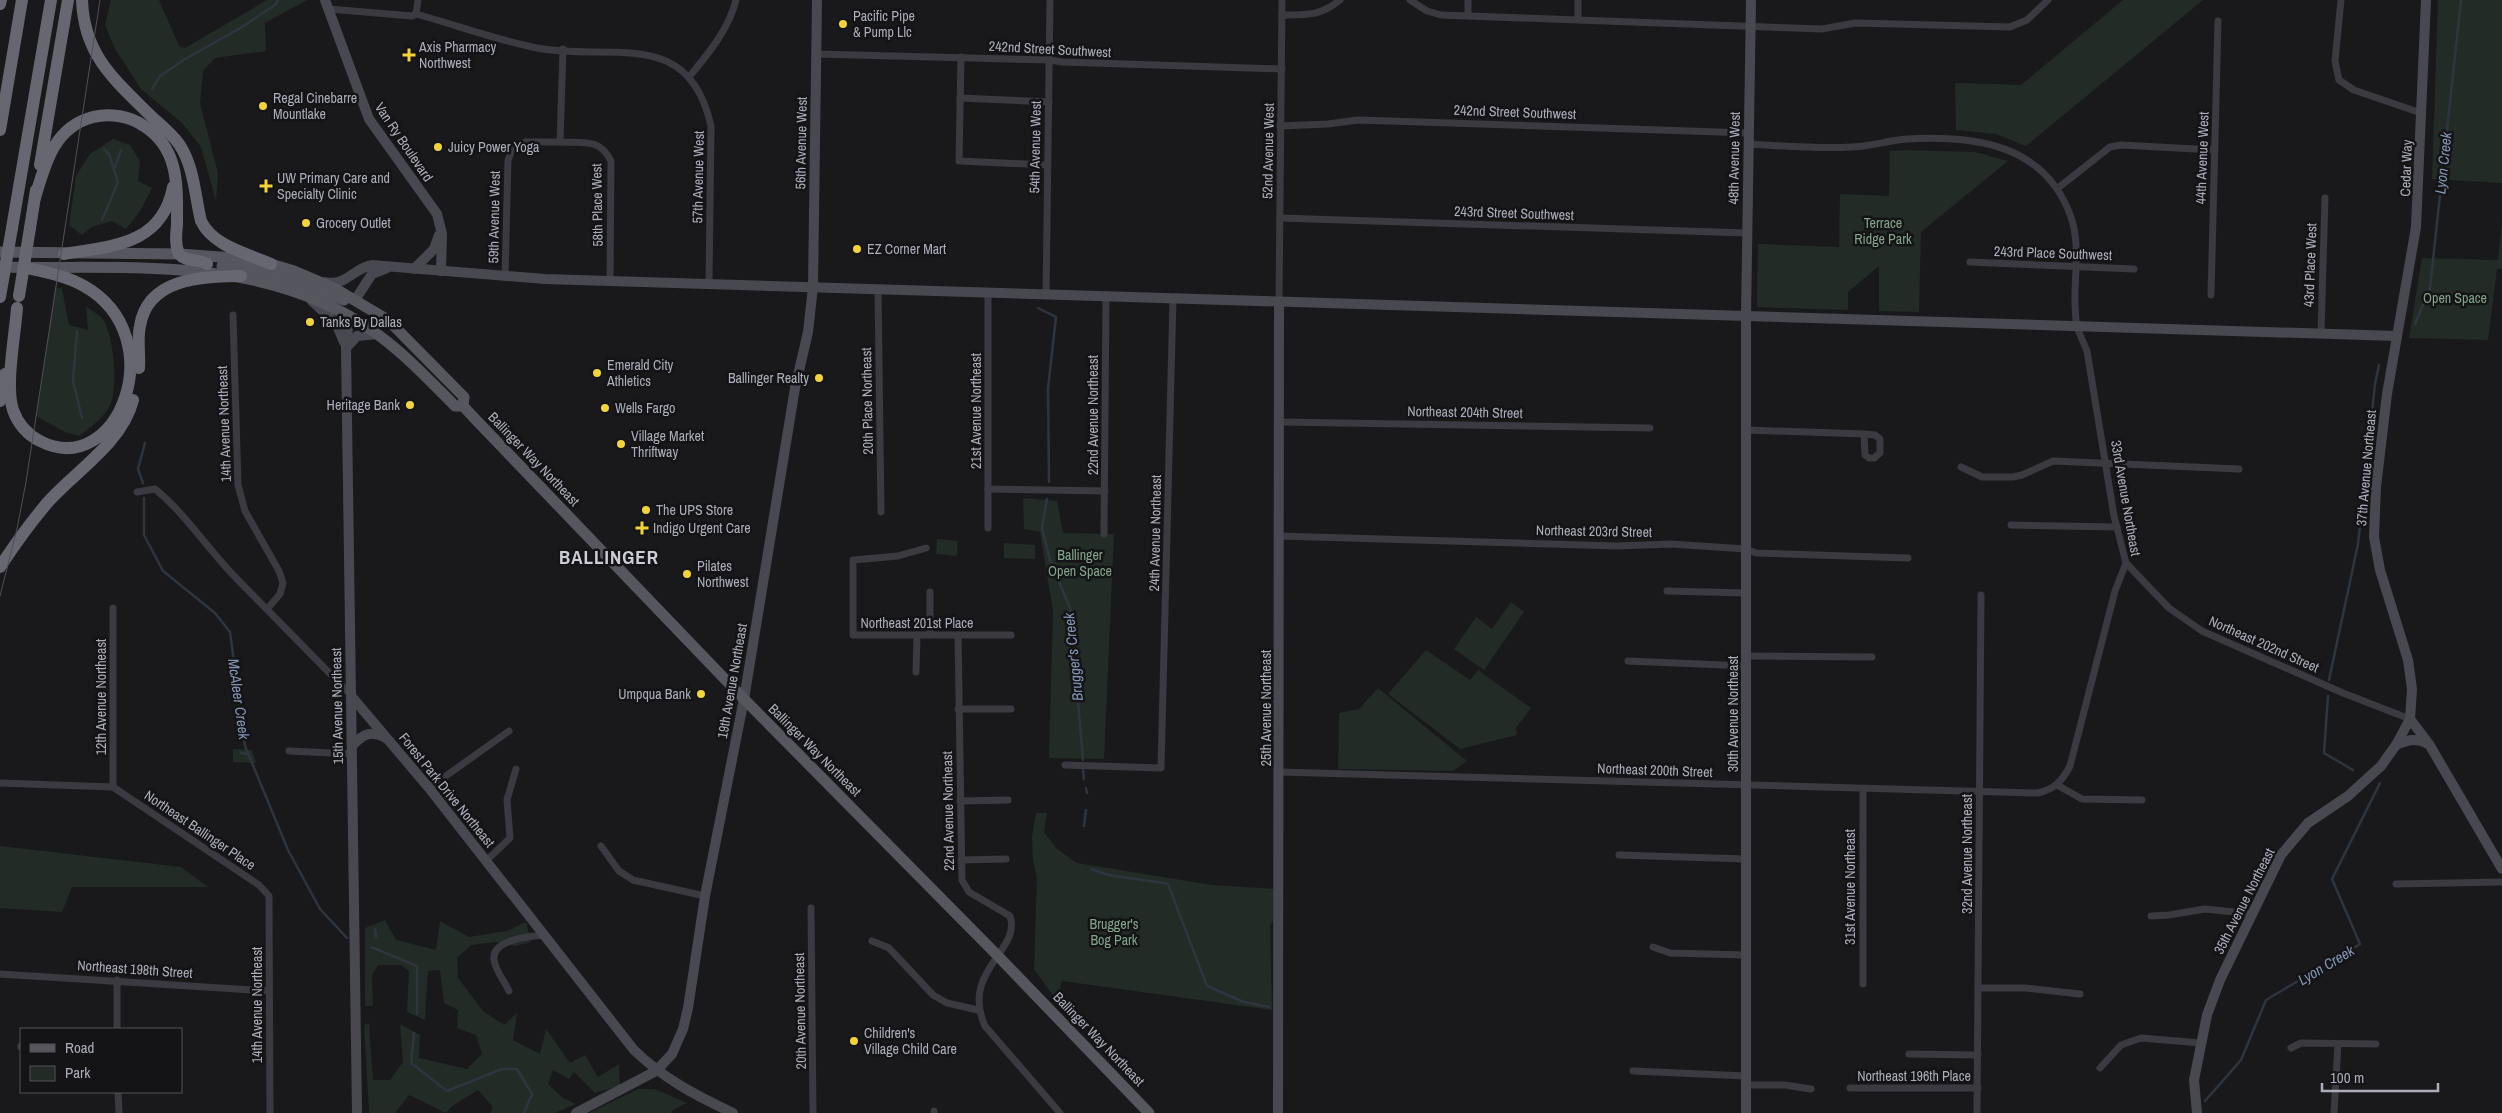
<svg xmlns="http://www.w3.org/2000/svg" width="2502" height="1113" viewBox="0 0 2502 1113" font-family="'Archivo Narrow',sans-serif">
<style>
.green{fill:#222b25}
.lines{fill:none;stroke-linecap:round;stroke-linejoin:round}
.stream{stroke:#2e353f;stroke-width:2.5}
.street{stroke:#3a3a40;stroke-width:7}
.secondary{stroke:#484850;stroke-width:10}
.primary{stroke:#56565f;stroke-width:11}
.highway{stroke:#666771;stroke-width:12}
.tram{stroke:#4f4f57;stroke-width:1}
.highway-bridge{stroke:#666771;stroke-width:12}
.poi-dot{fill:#f2d439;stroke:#141416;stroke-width:2}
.labels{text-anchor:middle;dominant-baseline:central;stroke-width:5;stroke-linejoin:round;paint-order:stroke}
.poi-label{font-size:14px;fill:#abadba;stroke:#141416;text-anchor:start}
.street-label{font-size:14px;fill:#abadba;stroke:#141416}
.park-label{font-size:14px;fill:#82a58a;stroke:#141416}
.water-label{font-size:15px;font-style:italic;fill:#8295b5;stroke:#141416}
.district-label{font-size:19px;font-weight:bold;letter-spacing:1px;fill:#cccdd6;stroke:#141416}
</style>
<rect width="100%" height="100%" fill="#19191b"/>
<g class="green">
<path d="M111 0H159L179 46 185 48 267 0H307L265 23 266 51 215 58 203 71 200 103 218 173 216 201 201 147 182 123 141 89 115 49 105 25Z"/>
<path d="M2123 0H2203L2026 146 1996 134 1956 130 1955 83 2021 85Z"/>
<path d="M2438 0H2502V183L2432 179Z"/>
<path d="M113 139 130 145 140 161 138 181 152 188 140 211 126 229 112 221 92 227 82 235 69 225 76 176 90 154Z"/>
<path d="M1906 150 1975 152 2008 161 1921 232 1919 312 1879 311V266L1848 292V310L1757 307 1758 244 1839 247 1840 194 1889 196 1890 151Z"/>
<path d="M2502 222V269H2497L2488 340 2409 338 2422 258 2498 260Z"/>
<path d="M55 287 62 289 69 325 88 330 86 306C90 310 97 313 101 317 114 331 117 382 112 400 107 416 92 426 79 436L65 432 36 416Z"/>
<path d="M1023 498 1057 501 1063 533 1114 534 1104 759 1049 758 1053 611 1040 532 1024 529Z"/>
<path d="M937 539 958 541 957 556 936 554Z"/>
<path d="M1004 543 1035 545V559L1004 558Z"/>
<path d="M1511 602 1524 612 1484 670 1454 649 1476 617 1492 629Z"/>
<path d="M1426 650 1470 680 1478 670 1531 708 1516 728 1517 735 1460 749 1388 694Z"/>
<path d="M1378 688 1467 761 1453 771 1338 769 1339 713 1359 709Z"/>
<path d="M233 749 252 750 256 763 233 762Z"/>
<path d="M1036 813H1047L1044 832 1057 849 1077 863 1212 885 1274 889V919L1270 926 1272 1010 1062 981 1060 987 1069 1002 1054 997 1034 969 1037 879 1033 860 1032 837Z"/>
<path d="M0 846 181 867 208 887H72L62 912 0 908Z"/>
<path d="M385 920 396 940 436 950 440 921 469 937 507 931 526 922 531 942 515 946 496 942 471 945 457 958 458 978 483 1011 504 1025 517 1013 513 1040 540 1054 546 1029 570 1063 585 1055 598 1077 619 1064 620 1086 595 1093 574 1072 569 1079 553 1070 548 1084 563 1098 576 1104 555 1113H490L493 1107 478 1090 451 1107 446 1113 409 1095 395 1113H369L364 1025 369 1023 373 1080H390L403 1062 400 1024 420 1035 419 1058 467 1069 482 1054 476 1035 457 1028 458 1010 444 1003 440 970 428 971 425 1020 407 1012 409 971 401 965H378L372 975 373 1006H365V928Z"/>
<path d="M638 1089H655L687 1103 673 1110 671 1113H589Z"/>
</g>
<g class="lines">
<g class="stream">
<path d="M152 89 160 76 185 59 242 27 275 5 278 0"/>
<path d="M115 167 121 150"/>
<path d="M102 220 118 182 109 154 104 149"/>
<path d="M1038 308 1056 317 1048 388 1049 482"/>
<path d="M2415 324 2430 288 2461 0"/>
<path d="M77 331 73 381 82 418"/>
<path d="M143 483 138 469 145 443"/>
<path d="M144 498V535L163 571 215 613 230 632 245 746 288 850 320 909 347 938"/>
<path d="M1047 499 1042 528 1050 560 1070 608 1083 760"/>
<path d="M2329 680 2358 544 2375 384 2379 365"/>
<path d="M2328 696 2324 753 2353 770"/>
<path d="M241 753 249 754"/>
<path d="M1083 770 1084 779"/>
<path d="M1086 788 1087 793"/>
<path d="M1084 826 1086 810"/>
<path d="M1092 869C1115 880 1144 878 1168 884L1207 986 1244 1002 1269 1007"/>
<path d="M375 929 376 937"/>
<path d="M371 947 417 966V1014"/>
<path d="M414 1033 411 1063 447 1091 502 1069H517L532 1094 524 1113"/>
<path d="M2205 1101 2241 1060 2266 1000 2360 944 2332 879 2380 783"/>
</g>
<g class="street">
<path d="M1410 0 1427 11 1441 15 1822 29 1855 23 2010 27 2027 20 2048 0"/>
<path d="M2341 0 2335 61 2339 80 2354 90 2421 113"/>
<path d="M329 9 412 16 416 14C456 25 496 40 537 48 609 62 689 25 711 126L709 283"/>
<path d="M416 14 418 0"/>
<path d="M1282 15C1307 15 1320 16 1340 0"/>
<path d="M1468 15V0"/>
<path d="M1578 19V0"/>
<path d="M563 49 560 142C584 143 600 138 611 161L610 281"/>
<path d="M816 54 1050 60 1062 62 1282 69"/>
<path d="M961 57 959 161 1047 165"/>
<path d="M689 77C708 54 729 29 736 0"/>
<path d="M960 98 1049 102"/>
<path d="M1280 126 1328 124 1358 120 1749 133"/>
<path d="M2058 188 2110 147 2121 145 2214 150"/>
<path d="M1280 218 1747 233"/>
<path d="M1970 262 2134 269"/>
<path d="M505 277 508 161 512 149 525 142H560"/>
<path d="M878 290 881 512"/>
<path d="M1046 295 1050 0"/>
<path d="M2211 295 2218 21"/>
<path d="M1279 302 1282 0"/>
<path d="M233 315 238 485 245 511 279 571 283 583 280 594 268 608"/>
<path d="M2321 333 2325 198"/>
<path d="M1280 422 1650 428"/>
<path d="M1746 430 1864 434 1875 435 1880 439V453L1874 458H1869L1865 455 1864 434"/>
<path d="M1961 467 1982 477H2013L2022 475 2053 461 2239 469"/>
<path d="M988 489 1105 491"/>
<path d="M137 492 155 489C187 515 208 550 237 579 275 618 314 657 352 696"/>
<path d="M2011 525 2117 527"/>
<path d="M988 528V293"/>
<path d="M1104 534 1106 297"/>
<path d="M1279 536 1617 546 1671 544 1746 549 1756 553 1908 558"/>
<path d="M926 548 898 556 853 560V635H1011"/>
<path d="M2126 563 2169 608 2202 631 2343 693 2410 719"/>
<path d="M1667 591 1746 593"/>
<path d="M930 635V592"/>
<path d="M958 635 962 880 969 892 1010 916C1022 951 960 970 985 1026L1060 1113"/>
<path d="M1747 656 1872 657"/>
<path d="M1628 661 1747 666"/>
<path d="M916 672 917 635"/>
<path d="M958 709H1011"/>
<path d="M289 751 353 754"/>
<path d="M1065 765 1161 768 1173 299"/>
<path d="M1279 772 2038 793C2055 789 2062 781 2070 766L2115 591 2126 563 2114 516 2087 351C2084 343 2079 334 2077 326 2070 291 2083 253 2071 217 2045 144 1975 135 1907 139 1889 140 1870 147 1851 147 1818 149 1783 146 1749 144"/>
<path d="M0 783 113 787"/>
<path d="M2057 785 2082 799 2142 800"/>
<path d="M113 787 259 885 269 896 270 1113"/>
<path d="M113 787V608"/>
<path d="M429 788 509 731"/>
<path d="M1863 789V984"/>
<path d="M960 801 1008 800"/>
<path d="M601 846 619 871 633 880 705 896"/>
<path d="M1619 855 1745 859"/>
<path d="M961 860 1006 859"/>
<path d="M486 861 510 838 507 800 516 769"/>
<path d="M2396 884 2502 882"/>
<path d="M811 908 813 1113"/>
<path d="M2151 916 2169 915 2205 909 2253 914"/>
<path d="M872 941 889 948 933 995 947 1003 978 1010"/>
<path d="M1653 947 1670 953 1745 955"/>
<path d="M0 974 268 991"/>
<path d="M117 980V1029"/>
<path d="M1978 988H2025L2080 994"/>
<path d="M509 991C505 982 495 970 494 960 491 939 532 936 545 935"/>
<path d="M21 1046V1047"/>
<path d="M2291 1048 2301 1043 2376 1044"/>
<path d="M1909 1054 1978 1055"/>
<path d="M2100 1068 2121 1045 2141 1038 2201 1043"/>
<path d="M1633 1071 1746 1076"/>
<path d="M1746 1085H1785L1811 1089"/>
<path d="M1850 1088H1978"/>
<path d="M118 1092 119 1113"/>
<path d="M934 1113V1111"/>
<path d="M1977 1113 1981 595"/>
<path d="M2334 1113 2338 1044"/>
</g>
<g class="secondary">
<path d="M325 0 369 119 437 214 442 234 441 271"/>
<path d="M414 269 434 249 439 235"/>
<path d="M325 282C346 287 353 268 372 265L545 279 2397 336"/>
<path d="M355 300 372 274 387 268"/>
<path d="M312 301 336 323 344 342"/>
<path d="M349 316 346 348 357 1113"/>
<path d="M346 348 357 336 377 334"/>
<path d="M352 697 429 788 634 1050C664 1079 695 1095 733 1113"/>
<path d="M2410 719 2429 744 2502 869"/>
<path d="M353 745C363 734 371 730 386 738"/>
<path d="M2396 745C2408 740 2416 737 2428 744"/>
<path d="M576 1113 656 1071 672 1054 683 1029 688 1008 705 896 744 699 795 388 808 332 813 287 817 0"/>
<path d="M1278 1113 1279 302"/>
<path d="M1746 1113V316L1751 0"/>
<path d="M2197 1113 2194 1080 2207 1015 2220 980 2281 855 2308 823 2348 796 2381 766 2396 745 2410 719 2412 689 2408 660 2380 570 2374 537 2376 487 2387 394 2416 227 2426 0"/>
</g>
<g class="primary">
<path d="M0 252 179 254 234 258 271 264 294 271 334 288 388 320 464 397 463 406 478 422 744 699 997 955 1149 1113"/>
<path d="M222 266 270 273 344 300"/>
<path d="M0 267C130 270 266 253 377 334 406 355 430 381 455 406H463"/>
</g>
<g class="highway">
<path d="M82 0C84 56 115 80 152 117 161 125 172 134 179 144 194 166 195 196 201 221 213 246 246 253 271 264"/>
<path d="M0 4 1 0"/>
<path d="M0 130 22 0"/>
<path d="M40 165 68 0"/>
<path d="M35 198C45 164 54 127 93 117 110 113 130 116 144 126 180 149 177 187 177 225 176 235 175 245 179 254 187 263 198 258 207 264"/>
<path d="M12 228 51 0"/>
<path d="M30 228 36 190"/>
<path d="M64 254C112 246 162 245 173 187"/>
<path d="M17 308C15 335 5 387 13 410 18 424 28 435 40 441 118 481 174 337 84 286 67 276 45 272 26 268"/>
<path d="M139 368C140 354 137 339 140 326 148 277 203 277 241 276"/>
<path d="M0 401 5 374"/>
<path d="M0 567C15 544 31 522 48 502 77 470 122 443 133 400"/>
</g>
<path class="tram" d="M0 596 17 529 26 482 100 0"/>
<g class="highway-bridge">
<path d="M19 296 30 228"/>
<path d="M0 297 12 228"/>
</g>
</g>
<g class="poi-dot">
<circle cx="843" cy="24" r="5"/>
<path d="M406.5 47.5h5v5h5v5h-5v5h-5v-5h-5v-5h5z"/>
<circle cx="263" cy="106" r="5"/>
<circle cx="438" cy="147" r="5"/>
<path d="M263.5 178.5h5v5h5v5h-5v5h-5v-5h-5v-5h5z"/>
<circle cx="306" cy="223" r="5"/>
<circle cx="857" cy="249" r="5"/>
<circle cx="310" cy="322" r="5"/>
<circle cx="597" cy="373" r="5"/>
<circle cx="819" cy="378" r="5"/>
<circle cx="410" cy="405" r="5"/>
<circle cx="605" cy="408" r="5"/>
<circle cx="621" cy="444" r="5"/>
<circle cx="646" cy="510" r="5"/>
<path d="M639.5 520.5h5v5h5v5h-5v5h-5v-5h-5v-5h5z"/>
<circle cx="687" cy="574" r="5"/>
<circle cx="701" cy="694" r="5"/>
<circle cx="854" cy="1041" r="5"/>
</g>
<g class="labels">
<g class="poi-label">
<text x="853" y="16">Pacific Pipe<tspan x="853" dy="16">&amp; Pump Llc</tspan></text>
<text x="419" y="47">Axis Pharmacy<tspan x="419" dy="16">Northwest</tspan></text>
<text x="273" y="98">Regal Cinebarre<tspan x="273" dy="16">Mountlake</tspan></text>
<text x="448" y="147">Juicy Power Yoga</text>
<text x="277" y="178">UW Primary Care and<tspan x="277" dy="16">Specialty Clinic</tspan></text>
<text x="316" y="223">Grocery Outlet</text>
<text x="867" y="249">EZ Corner Mart</text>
<text x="320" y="322">Tanks By Dallas</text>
<text x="607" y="365">Emerald City<tspan x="607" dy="16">Athletics</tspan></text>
<text x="809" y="378" text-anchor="end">Ballinger Realty</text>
<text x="400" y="405" text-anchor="end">Heritage Bank</text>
<text x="615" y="408">Wells Fargo</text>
<text x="631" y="436">Village Market<tspan x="631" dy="16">Thriftway</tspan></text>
<text x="656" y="510">The UPS Store</text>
<text x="653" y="528">Indigo Urgent Care</text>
<text x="697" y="566">Pilates<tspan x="697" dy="16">Northwest</tspan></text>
<text x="691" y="694" text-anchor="end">Umpqua Bank</text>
<text x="864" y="1033">Children's<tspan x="864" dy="16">Village Child Care</tspan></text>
</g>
<g class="street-label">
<text transform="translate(1050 49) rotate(3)">242nd Street Southwest</text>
<text transform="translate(1515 112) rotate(2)">242nd Street Southwest</text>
<text transform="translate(404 142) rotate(56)">Van Ry Boulevard</text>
<text transform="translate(801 143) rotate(-89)">56th Avenue West</text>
<text transform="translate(1035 147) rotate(-89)">54th Avenue West</text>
<text transform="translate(1268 151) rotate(-89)">52nd Avenue West</text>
<text transform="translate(1734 158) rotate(-89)">48th Avenue West</text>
<text transform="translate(2202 158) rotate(-88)">44th Avenue West</text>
<text transform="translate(2406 168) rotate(-88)">Cedar Way</text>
<text transform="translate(698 177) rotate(-89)">57th Avenue West</text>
<text transform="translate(597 205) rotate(-91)">58th Place West</text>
<text transform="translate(1514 213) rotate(2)">243rd Street Southwest</text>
<text transform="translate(494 217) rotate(-89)">59th Avenue West</text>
<text transform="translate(2053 253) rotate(2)">243rd Place Southwest</text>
<text transform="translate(2310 265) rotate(-88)">43rd Place West</text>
<text transform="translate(867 401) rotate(-91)">20th Place Northeast</text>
<text transform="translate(976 411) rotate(-90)">21st Avenue Northeast</text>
<text transform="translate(1465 412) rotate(1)">Northeast 204th Street</text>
<text transform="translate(1093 415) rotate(-90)">22nd Avenue Northeast</text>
<text transform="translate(224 424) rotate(-92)">14th Avenue Northeast</text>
<text transform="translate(534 459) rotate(46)">Ballinger Way Northeast</text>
<text transform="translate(2366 468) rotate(-85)">37th Avenue Northeast</text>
<text transform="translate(2126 498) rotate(80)">33rd Avenue Northeast</text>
<text transform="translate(1594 531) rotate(1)">Northeast 203rd Street</text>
<text transform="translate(1155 533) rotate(-89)">24th Avenue Northeast</text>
<text x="917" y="623">Northeast 201st Place</text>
<text transform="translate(2264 644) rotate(24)">Northeast 202nd Street</text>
<text transform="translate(732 681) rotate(-80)">19th Avenue Northeast</text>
<text transform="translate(101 697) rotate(-90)">12th Avenue Northeast</text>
<text transform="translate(337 706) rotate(-91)">15th Avenue Northeast</text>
<text transform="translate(1266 708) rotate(-90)">25th Avenue Northeast</text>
<text transform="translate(1733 714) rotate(-90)">30th Avenue Northeast</text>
<text transform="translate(815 750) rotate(45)">Ballinger Way Northeast</text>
<text transform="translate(1655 770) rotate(2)">Northeast 200th Street</text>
<text transform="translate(447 790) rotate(51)">Forest Park Drive Northeast</text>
<text transform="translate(948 811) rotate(-91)">22nd Avenue Northeast</text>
<text transform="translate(200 830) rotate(34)">Northeast Ballinger Place</text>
<text transform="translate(1967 854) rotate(-90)">32nd Avenue Northeast</text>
<text transform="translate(1850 887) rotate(-90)">31st Avenue Northeast</text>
<text transform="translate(2244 901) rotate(-63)">35th Avenue Northeast</text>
<text transform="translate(135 969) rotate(4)">Northeast 198th Street</text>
<text transform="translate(257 1005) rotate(-90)">14th Avenue Northeast</text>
<text transform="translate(800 1011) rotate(-91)">20th Avenue Northeast</text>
<text transform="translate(1099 1039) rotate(46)">Ballinger Way Northeast</text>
<text x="1914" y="1076">Northeast 196th Place</text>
</g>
<g class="park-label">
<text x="1883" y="223">Terrace<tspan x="1883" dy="16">Ridge Park</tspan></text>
<text x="2455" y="298">Open Space</text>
<text x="1080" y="555">Ballinger<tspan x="1080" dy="16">Open Space</tspan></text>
<text x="1114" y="924">Brugger's<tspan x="1114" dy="16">Bog Park</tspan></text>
</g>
<g class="water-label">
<text transform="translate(2443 163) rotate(-84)">Lyon Creek</text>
<text transform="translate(1073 657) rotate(-96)">Brugger's Creek</text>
<text transform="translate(239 699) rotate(82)">McAleer Creek</text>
<text transform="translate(2326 965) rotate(-31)">Lyon Creek</text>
</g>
<g class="district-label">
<text x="609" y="557">BALLINGER</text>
</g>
</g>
<rect x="20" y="1028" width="162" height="65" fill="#141416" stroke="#505158"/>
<rect x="30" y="1044" width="25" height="8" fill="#56565f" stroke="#505158"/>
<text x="65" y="1053" font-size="15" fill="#abadba">Road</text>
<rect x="30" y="1066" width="25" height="15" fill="#222b25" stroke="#505158"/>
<text x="65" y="1078" font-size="15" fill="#abadba">Park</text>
<path d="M2322 1083v8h116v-8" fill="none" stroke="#abadba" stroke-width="2.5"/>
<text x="2330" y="1083" font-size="15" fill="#abadba" stroke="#141416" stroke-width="4" paint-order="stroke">100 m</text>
</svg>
